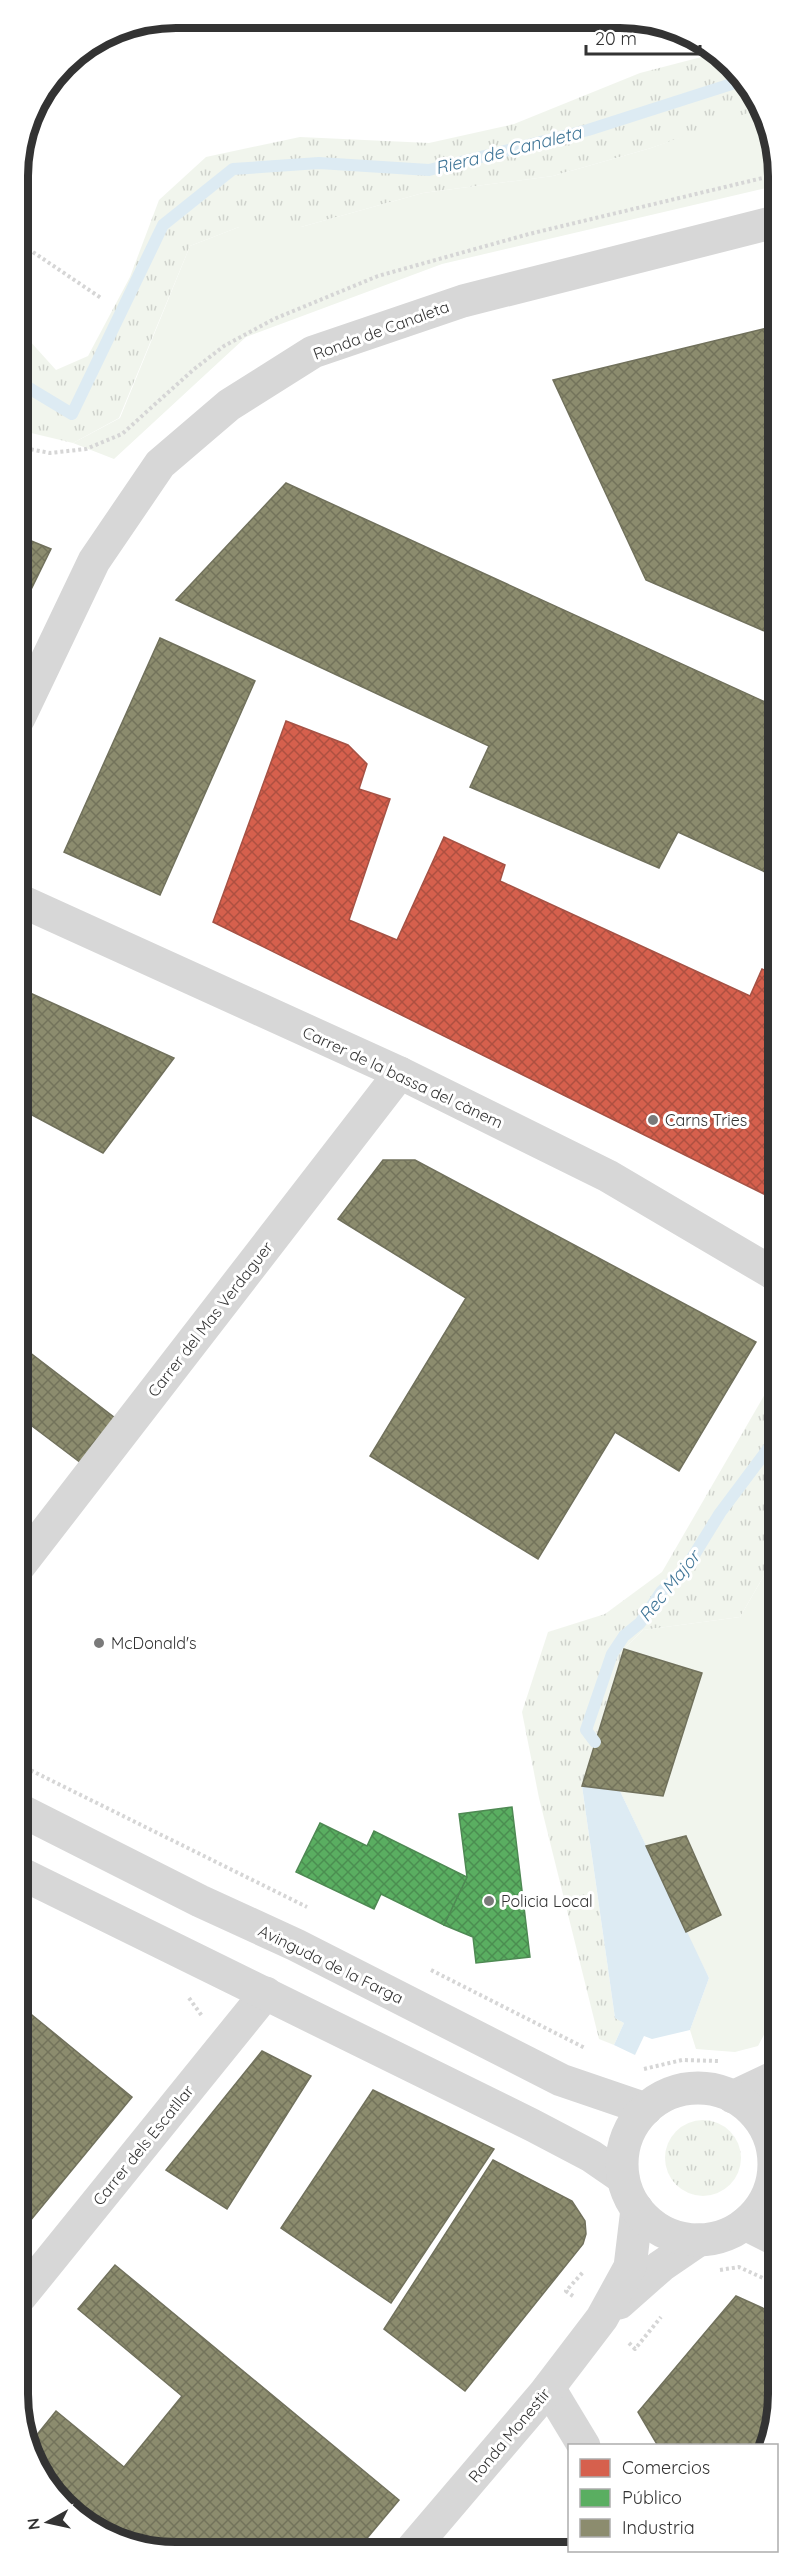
<svg xmlns="http://www.w3.org/2000/svg" width="796" height="2570" viewBox="0 0 796 2570" font-family="Quicksand,sans-serif">
<style>
.grass{fill:url(#grass-tufts)}
.park{fill:#f1f5ed}
.water{fill:#ddebf3}
.shops{fill:url(#shops-cross-hatch);stroke:#a55245;stroke-width:1.5}
.public{fill:url(#public-cross-hatch);stroke:#4e8953;stroke-width:1.5}
.industry{fill:url(#industry-cross-hatch);stroke:#71715c;stroke-width:1.5}
.lines{fill:none;stroke-linecap:round;stroke-linejoin:round}
.stream{stroke:#ddebf3;stroke-width:12}
.path{stroke:#d6d6d6;stroke-width:4;stroke-dasharray:3 3;stroke-linecap:butt}
.minor{stroke:#d7d7d7;stroke-width:33}
.tertiary{stroke:#d7d7d7;stroke-width:33}
.poi-dot{fill:#7a7a7a;stroke:#fff;stroke-width:2}
.labels{text-anchor:middle;dominant-baseline:central;stroke-width:6;stroke-linejoin:round;paint-order:stroke}
.street-label{font-size:16px;fill:#333;stroke:#fff}
.poi-label{font-size:16px;fill:#333;stroke:#fff;text-anchor:start}
.water-label{font-size:18px;font-style:italic;fill:#3f7597;stroke:#fff}
.rim{fill:none;stroke:#333;stroke-width:8}
</style>
<defs>
<pattern id="grass-tufts" width="24" height="20" patternUnits="userSpaceOnUse" patternTransform="scale(1.5)"><rect width="24" height="20" fill="#f1f5ed"/><path d="M3 7l-1-3M5 7V3M7 7l1-3M15 17l-1-3M17 17v-4M19 17l1-3" fill="none" stroke="#cfd2cc"/></pattern>
<pattern id="shops-cross-hatch" width="8" height="8" patternUnits="userSpaceOnUse" patternTransform="scale(1.5)"><rect width="8" height="8" fill="#d6604d"/><path d="M0 0l8 8M0 8l8-8" fill="none" stroke="#ae5041"/></pattern>
<pattern id="public-cross-hatch" width="8" height="8" patternUnits="userSpaceOnUse" patternTransform="scale(1.5)"><rect width="8" height="8" fill="#5aae61"/><path d="M0 0l8 8M0 8l8-8" fill="none" stroke="#4b8e51"/></pattern>
<pattern id="industry-cross-hatch" width="8" height="8" patternUnits="userSpaceOnUse" patternTransform="scale(1.5)"><rect width="8" height="8" fill="#8c8c6e"/><path d="M0 0l8 8M0 8l8-8" fill="none" stroke="#73735b"/></pattern>
</defs>
<rect width="100%" height="100%" fill="#fff"/>
<g class="grass">
<path d="M713 54 732 65 756 110 751 114 651 148 553 176 423 193 301 227H239L190 246 119 418 73 443 27 432 19 416V329L56 370 88 356 130 277 159 200 206 157 300 137 429 143 514 124 640 73Z"/>
<path d="M776 1375 777 1553 740 1617 643 1630 624 1649 582 1786 615 2018 624 2023 614 2045 599 2039 539 1798 522 1712 548 1632 605 1614 662 1572Z"/>
<circle cx="703" cy="2158" r="38"/>
</g>
<g class="park">
<path d="M756 110 775 146V186L442 264 246 337 114 459 73 443 120 418 190 246 239 227H301L423 193 553 176 651 148Z"/>
<path d="M777 1553V2010L758 2046 735 2052 696 2049 690 2030 709 1978 686 1932 721 1914 686 1837 646 1846 620 1791 663 1796 701 1673 624 1649 643 1630 740 1617Z"/>
</g>
<path class="water" d="M582 1786 620 1791 709 1978 690 2030 652 2039 644 2036 635 2055 614 2045 624 2023 615 2018Z"/>
<path class="shops" d="M286 721 348 745 367 764 359 789 390 799 349 920 397 940 444 837 505 865 500 881 750 996 762 969 776 975V1200L213 922Z"/>
<g class="public">
<path d="M512 1807 530 1957 476 1963 473 1937 444 1925 467 1877 459 1814Z"/>
<path d="M320 1823 367 1846 374 1831 467 1877 444 1925 381 1894 374 1909 296 1872Z"/>
</g>
<g class="industry">
<path d="M775 326 776 636 646 580 553 380Z"/>
<path d="M286 483 776 707V877L678 832 659 868 470 787 489 746 176 600Z"/>
<path d="M19 536 51 549 19 614Z"/>
<path d="M160 638 255 681 160 895 64 852Z"/>
<path d="M19 988 174 1058 103 1153 19 1108Z"/>
<path d="M383 1160H415L756 1342 679 1471 615 1432 538 1559 370 1456 466 1298 338 1219Z"/>
<path d="M20 1345 115 1418 81 1463 20 1417Z"/>
<path d="M624 1649 702 1673 663 1796 582 1786Z"/>
<path d="M686 1836 721 1915 686 1932 646 1846Z"/>
<path d="M32 2015 132 2097 21 2232V2029Z"/>
<path d="M262 2051 311 2076 227 2209 166 2170Z"/>
<path d="M373 2090 494 2149 391 2303 281 2228Z"/>
<path d="M493 2160 572 2201 585 2221 586 2234 583 2244 465 2391 384 2329Z"/>
<path d="M115 2265 399 2500 358 2549H146L102 2526 53 2485 31 2442 56 2411 124 2467 182 2396 78 2309Z"/>
<path d="M736 2296 778 2315V2404L768 2446H658L638 2412Z"/>
</g>
<g class="lines">
<g class="stream">
<path d="M19 382 72 414 163 225 233 169 319 163 429 170 588 130 741 81"/>
<path d="M595 1742 586 1730 612 1654 624 1636 640 1623 661 1592 686 1568 720 1513 777 1437"/>
</g>
<g class="path">
<path d="M18 242 101 298"/>
<path d="M19 447 50 453 86 449 122 434 193 370 224 346 274 319 378 276 529 234 775 175"/>
<path d="M20 1765 307 1907"/>
<path d="M431 1970 585 2048"/>
<path d="M189 1998 202 2016"/>
<path d="M644 2069 682 2060 719 2061"/>
<path d="M720 2270 739 2267 778 2285"/>
<path d="M573 2296 566 2291 584 2271"/>
<path d="M629 2343 635 2349 661 2317"/>
</g>
<g class="minor">
<path d="M19 718 94 561 160 464 229 405 313 352 463 301 775 222"/>
<path d="M19 900 400 1073 608 1176 776 1275"/>
<path d="M20 1565 400 1073"/>
<path d="M733 2097 777 2076"/>
<path d="M767 2131 777 2106"/>
<path d="M21 2296 266 1993"/>
<path d="M619 2303 661 2266 699 2240"/>
<path d="M549 2388 584 2446"/>
<path d="M412 2549 544 2394 602 2318 630 2267 637 2209"/>
</g>
<g class="tertiary">
<path d="M20 1810 200 1901 296 1945 561 2080 646 2109"/>
<path d="M20 1873 532 2125 591 2156 623 2178"/>
<circle cx="698" cy="2164" r="76"/>
<path d="M745 2224 777 2240"/>
</g>
</g>
<g class="poi-dot">
<circle cx="653" cy="1120" r="6"/>
<circle cx="99" cy="1643" r="6"/>
<circle cx="489" cy="1901" r="6"/>
</g>
<g class="labels">
<g class="street-label">
<text transform="translate(381 330) rotate(-20)">Ronda de Canaleta</text>
<text transform="translate(403 1077) rotate(25)">Carrer de la bassa del cànem</text>
<text transform="translate(210 1319) rotate(-52)">Carrer del Mas Verdaguer</text>
<text transform="translate(331 1964) rotate(26)">Avinguda de la Farga</text>
<text transform="translate(143 2145) rotate(-51)">Carrer dels Escatllar</text>
<text transform="translate(509 2435) rotate(-50)">Ronda Monestir</text>
</g>
<g class="poi-label">
<text x="665" y="1120">Carns Tries</text>
<text x="111" y="1643">McDonald's</text>
<text x="501" y="1901">Policia Local</text>
</g>
<g class="water-label">
<text transform="translate(508 150) rotate(-14)">Riera de Canaleta</text>
<text transform="translate(669 1586) rotate(-51)">Rec Major</text>
</g>
</g>
<path d="M0 0H796V2570H0ZM176 28H620A148 148 0 0 1 768 176V2394A148 148 0 0 1 620 2542H176A148 148 0 0 1 28 2394V176A148 148 0 0 1 176 28Z" fill="#fff" fill-rule="evenodd"/>
<path class="rim" d="M176 28H620A148 148 0 0 1 768 176V2394A148 148 0 0 1 620 2542H176A148 148 0 0 1 28 2394V176A148 148 0 0 1 176 28Z"/>
<rect x="568" y="2444" width="210" height="108" fill="#ffffff" stroke="#adadad" stroke-width="1.5"/>
<rect x="580" y="2459" width="30" height="18" fill="#d6604d" stroke="#adadad" stroke-width="1.5"/>
<text x="622" y="2474" font-size="18" fill="#333333">Comercios</text>
<rect x="580" y="2489" width="30" height="18" fill="#5aae61" stroke="#adadad" stroke-width="1.5"/>
<text x="622" y="2504" font-size="18" fill="#333333">Público</text>
<rect x="580" y="2519" width="30" height="18" fill="#8c8c6e" stroke="#adadad" stroke-width="1.5"/>
<text x="622" y="2534" font-size="18" fill="#333333">Industria</text>
<g transform="translate(48 2522) rotate(262)" stroke="#ffffff" stroke-width="4.5" paint-order="stroke">
<path d="M0-4.5L10 22L0 15L-10 22Z" fill="#333333"/>
<text y="-9" font-size="16" font-weight="bold" text-anchor="middle" fill="#333333">N</text>
</g>
<path d="M586 45v9h114v-9" fill="none" stroke="#333333" stroke-width="3"/>
<text x="595" y="45" font-size="18" fill="#333333" stroke="#ffffff" stroke-width="4.5" paint-order="stroke">20 m</text>
</svg>
